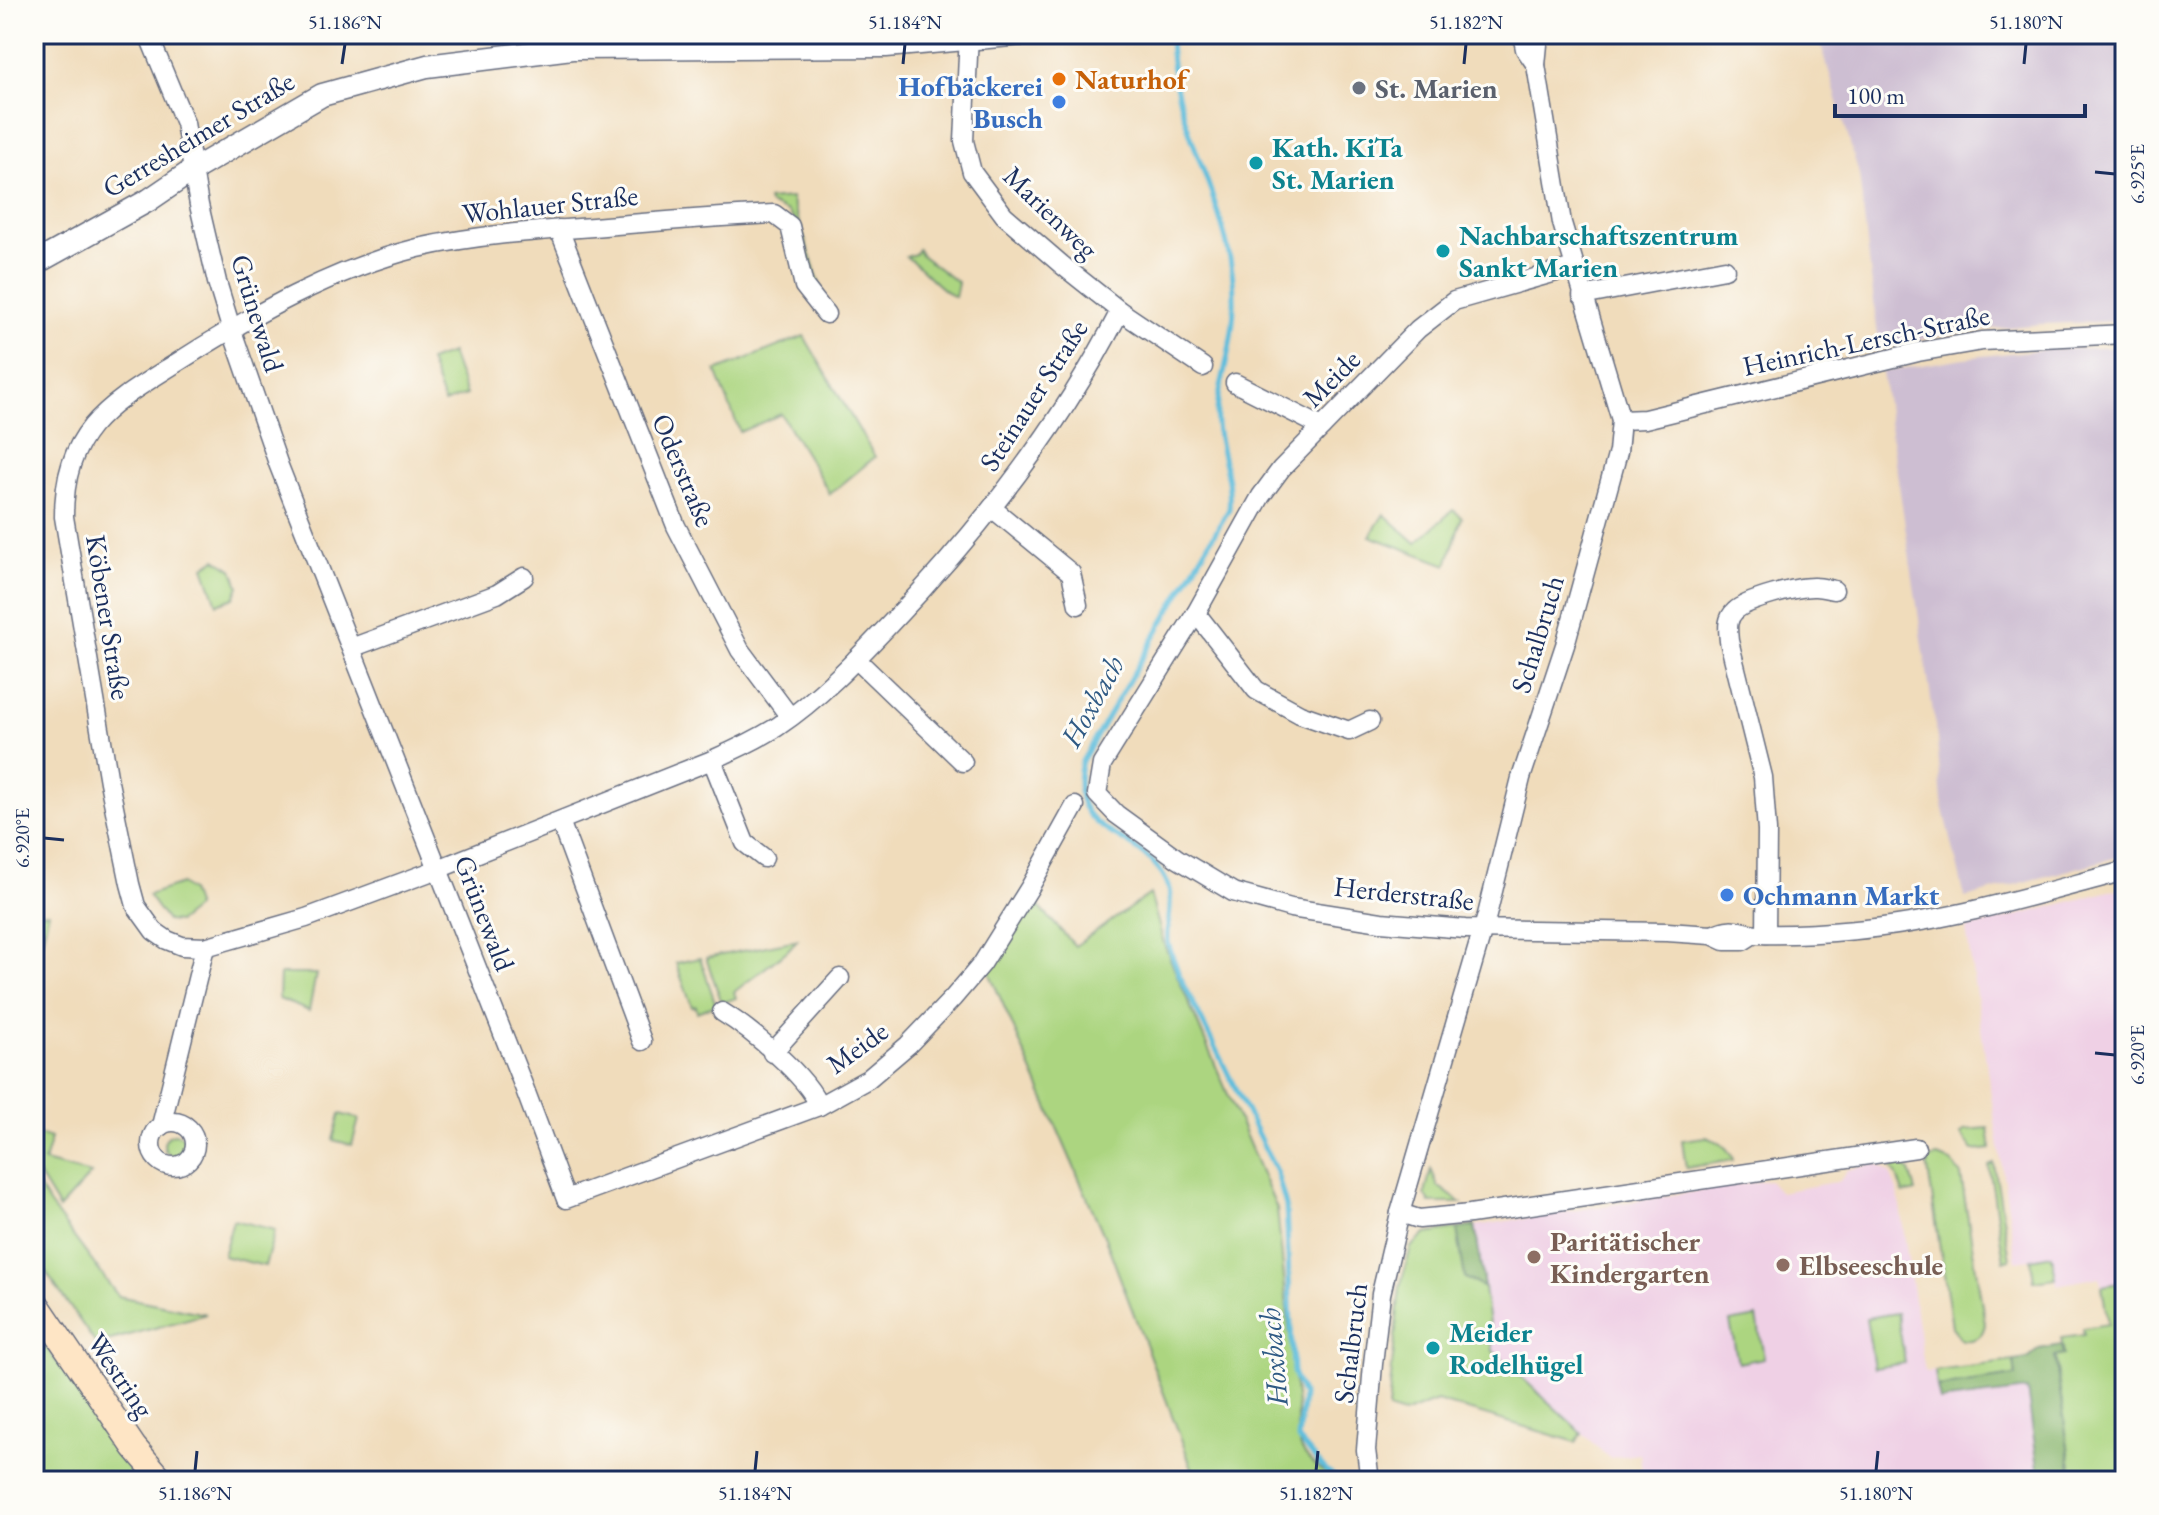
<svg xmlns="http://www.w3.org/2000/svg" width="2159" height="1515" viewBox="0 0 2159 1515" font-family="'EB Garamond',serif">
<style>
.built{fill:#efd0e5}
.industrial{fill:#cdbed2}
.green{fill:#acd580;stroke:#64826f;stroke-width:2}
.forest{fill:#89b66e;stroke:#527266;stroke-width:2}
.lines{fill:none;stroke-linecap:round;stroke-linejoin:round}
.stream{stroke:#5ebddc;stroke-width:5}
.minor-casing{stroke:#666c7f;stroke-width:21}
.tertiary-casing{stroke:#666c7f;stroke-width:25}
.secondary-casing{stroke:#666c7f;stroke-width:27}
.minor{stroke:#fff;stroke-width:18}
.tertiary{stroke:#fff;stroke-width:22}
.secondary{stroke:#fee5c5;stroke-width:24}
.ticks{fill:none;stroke:#1b2f5e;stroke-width:3}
.food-dot{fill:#e8710a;stroke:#fdfcf7;stroke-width:3}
.worship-dot{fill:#6b7280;stroke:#fdfcf7;stroke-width:3}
.shop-dot{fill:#3f7fe0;stroke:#fdfcf7;stroke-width:3}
.culture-dot{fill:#0f9aa8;stroke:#fdfcf7;stroke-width:3}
.education-dot{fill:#8d6e63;stroke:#fdfcf7;stroke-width:3}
.labels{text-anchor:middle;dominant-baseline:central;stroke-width:6;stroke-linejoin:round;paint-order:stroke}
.food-label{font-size:28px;font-weight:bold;fill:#c56008;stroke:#fdfcf7;text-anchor:start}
.shop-label{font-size:28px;font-weight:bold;fill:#366cbe;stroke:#fdfcf7;text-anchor:end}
.worship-label{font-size:28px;font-weight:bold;fill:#5b616d;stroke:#fdfcf7;text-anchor:start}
.street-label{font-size:28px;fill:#1b2f5e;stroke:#fdfcf7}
.culture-label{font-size:28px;font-weight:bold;fill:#0d838f;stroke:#fdfcf7;text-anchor:start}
.education-label{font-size:28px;font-weight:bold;fill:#785e54;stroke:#fdfcf7;text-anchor:start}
.water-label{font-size:30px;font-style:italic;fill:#2f5a84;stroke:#fdfcf7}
.neatline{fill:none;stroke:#1b2f5e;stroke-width:3}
.ticks-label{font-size:20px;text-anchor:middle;fill:#1b2f5e}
</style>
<rect width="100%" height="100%" fill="#fdfcf7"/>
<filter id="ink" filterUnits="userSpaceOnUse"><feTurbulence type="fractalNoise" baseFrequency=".0125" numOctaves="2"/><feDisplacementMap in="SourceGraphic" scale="16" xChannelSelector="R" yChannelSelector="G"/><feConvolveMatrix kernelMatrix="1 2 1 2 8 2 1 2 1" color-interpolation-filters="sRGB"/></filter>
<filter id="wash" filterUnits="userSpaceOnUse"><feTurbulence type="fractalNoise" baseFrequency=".006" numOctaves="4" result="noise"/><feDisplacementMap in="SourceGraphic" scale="32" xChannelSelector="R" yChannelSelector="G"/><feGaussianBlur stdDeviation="1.8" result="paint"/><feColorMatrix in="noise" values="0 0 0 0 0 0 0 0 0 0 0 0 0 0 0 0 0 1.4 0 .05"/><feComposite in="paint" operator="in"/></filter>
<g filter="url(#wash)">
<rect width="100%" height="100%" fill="#f0dcbb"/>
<g class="built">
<path d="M2125 887V1282L2102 1286 2100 1277 2057 1285 2052 1256 2016 1261 1966 929Z"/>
<path d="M1876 1164 1890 1173 1898 1193 1925 1372 1935 1371 1939 1401 2027 1390 2040 1481H1643L1640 1454 1609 1458 1493 1351 1475 1226 1769 1180 1780 1192 1840 1181 1847 1170Z"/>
</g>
<g class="industrial">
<path d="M1818 34H2125V321L2042 324 1969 331 1879 346 1859 174Z"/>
<path d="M2125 347V855L1965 898 1942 801 1937 739 1882 372 1964 358 2039 350Z"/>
</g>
<g class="green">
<path d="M791 198 822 291 810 283 800 244 801 231 788 212 769 204 768 200Z"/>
<path d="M918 249 921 255 958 283 955 297C937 289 924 268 906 257L915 254Z"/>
<path d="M804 336 875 457 830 494 781 414 740 432 716 371Z"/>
<path d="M451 353 466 395 444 403 429 361Z"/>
<path d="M1453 510 1462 517 1447 565 1370 536 1384 514 1416 543Z"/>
<path d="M216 559 233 570 239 586 234 598 217 604 204 567Z"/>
<path d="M181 884 190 891 196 908 178 922 167 921 148 895Z"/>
<path d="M1150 894 1165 947 1277 1209 1297 1407C1296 1452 1300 1457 1338 1481H1197L1105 1238 986 965 1030 897 1075 946Z"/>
<path d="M49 912 34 972V913Z"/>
<path d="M797 940 787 951 734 992 736 998 722 1003 706 958Z"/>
<path d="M700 958 716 1005 697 1012 696 1006 692 1007 676 963Z"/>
<path d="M280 974H316L309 1011 279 999Z"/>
<path d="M340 1114 359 1119 352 1145 333 1140Z"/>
<path d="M1988 1128 1991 1149 1973 1151 1961 1134 1965 1130Z"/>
<path d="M34 1133 51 1138 44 1162 91 1174 59 1209 34 1168Z"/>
<circle cx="175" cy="1145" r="11"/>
<path d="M1706 1137C1719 1141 1729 1147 1733 1160L1686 1168 1682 1140Z"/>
<path d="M1937 1157 1952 1162 1961 1176 1985 1324C1983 1337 1973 1343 1960 1339L1952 1327 1927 1163 1928 1159Z"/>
<path d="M1898 1162 1910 1171 1916 1191 1903 1194 1897 1176 1891 1167Z"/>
<path d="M1994 1164 2010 1259 2004 1261 1989 1166Z"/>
<path d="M1431 1169 1438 1186 1461 1203H1430L1425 1194Z"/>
<path d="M34 1180 50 1205 118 1296 206 1314 96 1344 34 1255Z"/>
<path d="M233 1220 275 1230 265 1266 223 1256Z"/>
<path d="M1475 1226 1493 1351 1582 1433 1576 1442 1437 1401 1403 1414 1388 1409 1400 1287 1411 1247 1426 1234Z"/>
<path d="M2052 1255 2056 1278 2034 1281 2031 1259Z"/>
<path d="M2125 1282V1481H2073L2055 1356 2064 1354 2061 1338 2084 1335 2083 1328 2108 1324 2102 1286Z"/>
<path d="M1897 1313 1905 1363 1874 1368 1866 1318Z"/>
<path d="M1757 1317 1764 1358 1738 1363 1730 1322Z"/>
<path d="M34 1330 142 1481H34Z"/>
<path d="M2014 1361 2016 1376 1937 1387 1935 1371Z"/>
</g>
<g class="forest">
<path d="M1475 1226 1484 1288 1465 1278 1457 1229Z"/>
<path d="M2062 1345 2064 1355 2055 1357 2073 1481H2040L2027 1390 1940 1401 1937 1387 2016 1376 2014 1361 2027 1359 2039 1349Z"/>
</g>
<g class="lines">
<path class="stream" d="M1170 34C1170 110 1211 173 1227 245 1237 286 1236 318 1227 359 1223 381 1215 403 1217 425 1220 454 1232 479 1229 509L1082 761C1064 837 1132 827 1163 875 1177 896 1166 920 1168 942 1170 952 1175 962 1178 972L1277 1173 1286 1206 1293 1372 1303 1396 1298 1439 1327 1472 1342 1481"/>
</g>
</g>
<g filter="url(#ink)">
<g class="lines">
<g class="minor-casing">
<g id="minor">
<path d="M148 34 185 123 199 205 217 282 231 328 279 466 524 1087 566 1199 819 1106 868 1079 908 1045 953 998 982 964 1030 887 1075 806"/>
<path d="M969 34 964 141 972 172 1004 215 1062 265 1120 311 1203 367"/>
<path d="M1522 34 1525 49 1536 65"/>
<path d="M559 229 676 526 740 650 790 717"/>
<path d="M1574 267 1454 301 1418 329 1281 469 1261 496 1196 613 1102 764 1097 794 1116 814 1178 859 1233 892 1291 908 1381 922 1465 929 1667 932 1712 935 1725 941H1743L1754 934"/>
<path d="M1582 296 1725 269"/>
<path d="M826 314 804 286 790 226 774 214C714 217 653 222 593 227 534 231 476 235 418 248 333 269 252 315 178 362 110 405 64 428 64 517L109 782 130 884 136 906 154 931 167 940 182 946 205 947 306 918 438 869 712 760C735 750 756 740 777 727 819 699 855 661 890 624 979 531 1061 427 1120 311"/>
<path d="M1235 383 1322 427"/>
<path d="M1621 420 1645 419 1918 352 1982 341 2125 334"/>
<path d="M992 508 1071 573 1078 605"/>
<path d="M1196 613 1256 690 1300 714 1349 731 1370 721"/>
<path d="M351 648 497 594 524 577"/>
<path d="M856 659 963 762"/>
<path d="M712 760 745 843 764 858"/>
<path d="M560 821 642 1041"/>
<path d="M1766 934 1767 831 1763 777 1729 641C1728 630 1726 619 1735 611 1746 600 1799 586 1815 587 1821 587 1828 589 1834 590"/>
<path d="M1712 935C1737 924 1736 933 1758 934 1790 935 1824 933 1856 930 1947 922 2037 894 2125 871"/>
<path d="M722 1012C750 1029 808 1077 819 1106"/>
<path d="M772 1053 840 978"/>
<circle cx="173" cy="1144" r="22"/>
<path d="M161 1126 205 947"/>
<path d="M1400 1213 1419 1219 1470 1214 1916 1148"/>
<path d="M1370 1481 1366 1450 1373 1364 1381 1294 1400 1213 1487 915 1521 778 1565 645 1618 452 1621 420 1562 223 1536 65 1539 34"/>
</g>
</g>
<g class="tertiary-casing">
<path id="tertiary" d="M34 264 149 200 193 170 322 95 427 66 572 48 886 46 1022 34"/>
</g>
<g class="secondary-casing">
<path id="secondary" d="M34 1300 134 1447 163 1481"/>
</g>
<use href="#minor" class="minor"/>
<use href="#tertiary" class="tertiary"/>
<use href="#secondary" class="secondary"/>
</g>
</g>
<path class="ticks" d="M342 64 345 44M903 64 905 44M1464 64 1466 44M2024 64 2026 44M2095 172 2115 174M44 838 64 840M2095 1053 2115 1055M195 1471 197 1451M755 1471 757 1451M1316 1471 1318 1451M1876 1471 1878 1451"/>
<circle class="food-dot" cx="1059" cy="79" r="8"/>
<circle class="worship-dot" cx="1359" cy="88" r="8"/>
<g class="shop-dot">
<circle cx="1059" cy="102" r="8"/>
<circle cx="1727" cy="895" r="8"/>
</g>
<g class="culture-dot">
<circle cx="1256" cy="163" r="8"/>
<circle cx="1443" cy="251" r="8"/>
<circle cx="1433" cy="1348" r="8"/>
</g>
<g class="education-dot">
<circle cx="1534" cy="1257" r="8"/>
<circle cx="1783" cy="1265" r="8"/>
</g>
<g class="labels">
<g class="food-label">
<text x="1075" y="79">Naturhof</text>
</g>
<g class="shop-label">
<text x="1043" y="86">Hofbäckerei<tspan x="1043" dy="32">Busch</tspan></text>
<text x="1743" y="895" text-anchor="start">Ochmann Markt</text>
</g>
<g class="worship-label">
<text x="1375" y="88">St. Marien</text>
</g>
<g class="street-label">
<text transform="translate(198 134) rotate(-31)">Gerresheimer Straße</text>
<text transform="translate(550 204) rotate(-6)">Wohlauer Straße</text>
<text transform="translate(1051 212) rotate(44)">Marienweg</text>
<text transform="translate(258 313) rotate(73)">Grünewald</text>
<text transform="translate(1866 340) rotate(-12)">Heinrich-Lersch-Straße</text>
<text transform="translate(1331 378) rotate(-45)">Meide</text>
<text transform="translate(1033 395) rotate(-57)">Steinauer Straße</text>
<text transform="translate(684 470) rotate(67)">Oderstraße</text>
<text transform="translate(109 617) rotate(81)">Köbener Straße</text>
<text transform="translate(1537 634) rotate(-73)">Schalbruch</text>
<text transform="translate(1404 893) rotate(6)">Herderstraße</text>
<text transform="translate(485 913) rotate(69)">Grünewald</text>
<text transform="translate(857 1047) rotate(-36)">Meide</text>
<text transform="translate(1350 1343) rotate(-83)">Schalbruch</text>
<text transform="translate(121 1375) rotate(56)">Westring</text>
</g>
<g class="culture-label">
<text x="1272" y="147">Kath. KiTa<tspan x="1272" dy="32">St. Marien</tspan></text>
<text x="1459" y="235">Nachbarschaftszentrum<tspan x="1459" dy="32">Sankt Marien</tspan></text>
<text x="1449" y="1332">Meider<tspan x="1449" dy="32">Rodelhügel</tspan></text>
</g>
<g class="education-label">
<text x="1550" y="1241">Paritätischer<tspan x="1550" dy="32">Kindergarten</tspan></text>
<text x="1799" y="1265">Elbseeschule</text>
</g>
<g class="water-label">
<text transform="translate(1092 701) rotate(-61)">Hoxbach</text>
<text transform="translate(1273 1357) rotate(-95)">Hoxbach</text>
</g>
</g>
<rect width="2159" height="1515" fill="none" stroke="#fdfcf7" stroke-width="88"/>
<path d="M1835 104v12h250v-12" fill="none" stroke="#1b2f5e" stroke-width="4"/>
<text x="1847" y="104" font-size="24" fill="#1b2f5e" stroke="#fdfcf7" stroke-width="6" paint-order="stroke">100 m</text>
<rect x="44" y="44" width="2071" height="1427" class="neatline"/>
<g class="ticks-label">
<text x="345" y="29">51.186°N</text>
<text x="905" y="29">51.184°N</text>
<text x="1466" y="29">51.182°N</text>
<text x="2026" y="29">51.180°N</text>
<text transform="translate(2137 174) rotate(-90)" y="7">6.925°E</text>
<text transform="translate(22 838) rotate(-90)" y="7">6.920°E</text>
<text transform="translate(2137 1055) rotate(-90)" y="7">6.920°E</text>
<text x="195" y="1500">51.186°N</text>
<text x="755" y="1500">51.184°N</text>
<text x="1316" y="1500">51.182°N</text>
<text x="1876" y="1500">51.180°N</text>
</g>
</svg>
